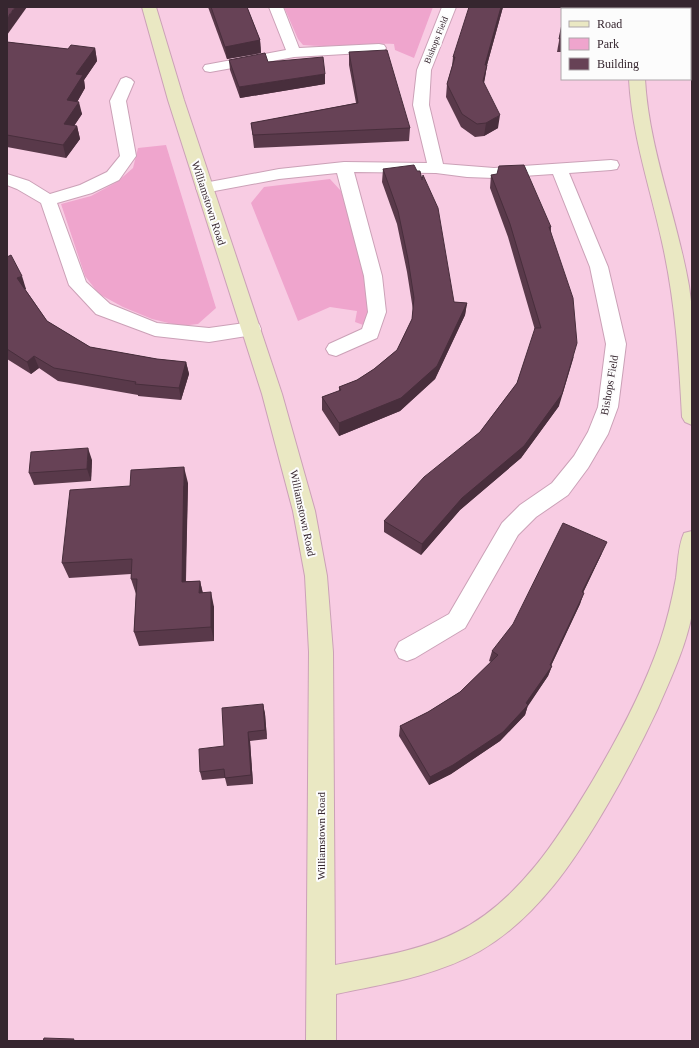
<svg xmlns="http://www.w3.org/2000/svg" width="699" height="1048" viewBox="0 0 699 1048" font-family="'Times New Roman',serif">
<style>
.green{fill:#efa5cd}
.lines{fill:none;stroke-linecap:round;stroke-linejoin:round}
.street-casing{stroke:#cba1b7;stroke-width:2}
.secondary-casing{stroke:#cba1b7;stroke-width:2}
.street{fill:#fff;fill-rule:evenodd}
.secondary{fill:#eae8c3;fill-rule:evenodd}
.wall{fill:#59394a}
.shaded-wall{fill:#482e3c}
.building{fill:#674256;stroke:#482e3c}
.labels{text-anchor:middle;dominant-baseline:central;stroke-width:4;stroke-linejoin:round;paint-order:stroke}
.far-street-label{font-size:9px;fill:#36262f;stroke:#fcfcfc}
.street-label{font-size:11px;fill:#36262f;stroke:#fcfcfc}
</style>
<rect width="100%" height="100%" fill="#f8cce3"/>
<g class="green">
<path d="M284 7H433L414 58 395 50 394 44C364 43 334 48 303 45L298 39Z"/>
<path d="M166 145 216 308 198 324 181 326 152 319 123 307 99 294 85 276 61 204 91 196 117 182 133 168 138 148Z"/>
<path d="M330 179 341 191 358 245 369 307 366 326 355 322 357 311 330 307 298 321 251 203 264 187Z"/>
</g>
<g class="lines">
<g class="street-casing">
<g id="street">
<path d="M269 7H283L299 48 379 44 384 45 386 48 384 51 379 52 294 57 210 72 205 71 203 68 205 65 286 50Z"/>
<path d="M442 7H456L431 70 429 105 443 164 494 168 611 160 617 161 619 165 617 169 611 170 569 173 608 267 626 344 618 407 608 434 588 468 568 495 536 517 518 535 465 628 415 658 407 661 399 658 395 650 399 642 449 614 502 523 520 505 552 483 574 456 588 432 598 407 606 344 590 267 553 174 494 178 467 177 436 173 354 172 382 276 386 312 377 338 336 356 329 354 326 349 329 344 362 329 368 312 364 276 337 173 279 179 204 193 198 192 196 188 198 184 204 183 279 169 344 162 427 163 413 105 417 70Z"/>
<path d="M675 7H692V12H690V9H676Z"/>
<path d="M126 77 131 79 134 82 126 101 136 156 119 180 92 193 57 203 86 282 110 304 157 323 209 328 252 322 259 324 261 329 259 334 209 342 155 336 96 314 69 285 41 203 17 189 7 185V174L29 181 50 194 80 185 107 172 120 156 110 101 121 79Z"/>
</g>
</g>
<g class="secondary-casing">
<g id="secondary">
<path d="M142 7H156L184 100 282 394 315 511 327 576 333 652 335 965C376 957 420 951 457 932 519 901 559 837 593 780 619 736 643 691 660 642 667 621 672 600 676 578 678 563 678 546 684 533L692 531C692 550 692 569 692 589 692 597 693 606 692 614 686 646 671 678 658 708 643 740 627 771 609 802 576 859 538 917 480 951 436 976 384 984 336 994V1041H306L309 652 305 576 293 511 262 394 168 100Z"/>
<rect x="632" y="7" width="14" height="2"/>
<path d="M629 79H645C649 150 677 216 689 286 696 331 692 379 692 425L685 422 682 417C679 358 675 300 662 242 650 187 632 136 629 79Z"/>
</g>
</g>
<use href="#street" class="street"/>
<use href="#secondary" class="secondary"/>
</g>
<g class="wall">
<path d="M208 7H247L260 40 261 53 227 59Z"/>
<path d="M503 7 487 65 484 83 498 128 484 136 475 137 461 127 446 97 447 84 452 66 453 57Z"/>
<path d="M562 24V52H557Z"/>
<path d="M7 42 68 49 95 48 97 61 84 80 85 88 77 102 82 114 74 126H77L80 139 66 158 7 147Z"/>
<path d="M349 52 410 128 409 141 254 148 251 123 356 103 349 65Z"/>
<path d="M229 60 268 62 325 74V84L240 98 230 70Z"/>
<path d="M383 169 454 302 467 303 465 315 435 379 400 411 339 436 322 410V397L339 391V387L357 380 374 369 397 350 412 319 413 310 407 272 397 224 382 182Z"/>
<path d="M491 175 551 227V231L559 406 521 458 460 510 421 555 384 532V521L480 432 517 383 535 330 508 237 490 188Z"/>
<path d="M7 257 26 289H25L47 321 90 347 157 359 186 362 189 374 181 400 138 396V395L58 381 39 368 31 374 7 359Z"/>
<path d="M92 460 91 481 34 485 29 473Z"/>
<path d="M188 483 186 581H200L203 593 214 607V641L139 646 134 632 136 594 131 579V574L69 578 62 563Z"/>
<path d="M602 553 583 593 580 604 551 666H552L548 676 528 705 525 715 500 741 451 774 429 785 399 736 400 726 428 712 460 692 491 662 489 661 492 651Z"/>
<path d="M263 704 265 714 267 739 250 741 253 784 227 786 225 778 202 780 200 772Z"/>
</g>
<g class="shaded-wall">
<path d="M15 7H27L7 35V18Z"/>
<path d="M501 7H503L487 65 485 78 481 94 485 65Z"/>
<path d="M260 40 261 53 227 59 225 47Z"/>
<path d="M95 48 97 61 84 80 85 88 71 113 67 100 76 74Z"/>
<path d="M325 74V84L240 98 239 87Z"/>
<path d="M79 102 82 114 67 136 64 124Z"/>
<path d="M500 115 498 128 484 136 486 123Z"/>
<path d="M77 126 80 139 66 158 63 145Z"/>
<path d="M22 276 26 289 22 290 17 278Z"/>
<path d="M467 303 465 315 435 379 400 411 339 436V423Z"/>
<path d="M34 356 39 368 31 374 27 362Z"/>
<path d="M574 356 559 406 521 458 460 510 421 555 422 544Z"/>
<path d="M186 362 189 374 181 400 179 388Z"/>
<path d="M88 448 92 460 91 481 87 469Z"/>
<path d="M184 467 188 483 185 596 182 582Z"/>
<path d="M607 542 602 553 578 603 582 592Z"/>
<path d="M200 581 203 595 199 593Z"/>
<path d="M211 592 214 607V641L211 627Z"/>
<path d="M584 593 580 604 547 674 552 666 548 676 528 706V705L525 715 500 741 451 774 429 785 430 777 526 703 550 665Z"/>
<path d="M263 704 265 714 267 739 265 730Z"/>
<path d="M248 732 250 741 253 784 251 775Z"/>
</g>
<g class="building">
<path d="M7 7H15L7 18Z"/>
<path d="M211 7H247L260 40 225 47Z"/>
<path d="M469 7H501L485 65H487L483 81 500 115 486 123 477 124 462 114 447 84 455 57H453Z"/>
<rect x="565" y="7" width="36" height="2"/>
<path d="M562 24V39H559Z"/>
<path d="M7 42 68 49 71 45 95 48 76 74 83 75 67 100 79 102 64 124 77 126 63 145 7 135Z"/>
<path d="M387 50 410 128 253 135 251 123 358 103 349 52Z"/>
<path d="M265 53 268 62 323 57 325 74 239 87 229 60Z"/>
<path d="M414 165 417 171H420L422 180 423 175 438 208 454 302 467 303 437 366 401 398 339 423 322 397 341 390 339 387 357 380 374 369 397 350 412 319 414 298 408 259 398 211 383 169Z"/>
<path d="M524 165 551 227H549L573 298 577 343 562 394 524 446 462 498 422 544 384 521 424 477 480 432 517 383 535 328H541L510 224 491 175 497 174 499 166Z"/>
<path d="M11 255 22 276 17 278 47 321 90 347 157 359 186 362 179 388 135 384 136 382 54 368 34 356 27 362 7 349V257Z"/>
<path d="M88 448 87 469 29 473 31 452Z"/>
<path d="M184 467 182 582 200 581 199 593 211 592V627L134 632 137 579H131L132 559 62 563 70 490 130 486 131 470Z"/>
<path d="M563 523 607 542 582 592 584 593 550 665 552 666 526 703 528 705 503 732 453 765 430 777 400 726 428 712 460 692 498 655 492 651 513 624Z"/>
<path d="M263 704 265 730 248 732 251 775 225 778 224 769 200 772 199 749 224 746 222 708Z"/>
<path d="M44 1038 74 1039 73 1041H43Z"/>
</g>
<g class="labels">
<g class="far-street-label">
<text transform="translate(436 40) rotate(-68)">Bishops Field</text>
</g>
<g class="street-label">
<text transform="translate(209 203) rotate(72)">Williamstown Road</text>
<text transform="translate(609 385) rotate(-80)">Bishops Field</text>
<text transform="translate(303 513) rotate(78)">Williamstown Road</text>
<text transform="translate(321 836) rotate(-90)">Williamstown Road</text>
</g>
</g>
<rect width="699" height="1048" fill="none" stroke="#36262f" stroke-width="16"/>
<rect x="561" y="8" width="130" height="72" fill="#fcfcfc" stroke="#ada6aa"/>
<rect x="569" y="21" width="20" height="6" fill="#eae8c3" stroke="#ada6aa"/>
<text x="597" y="28" font-size="12" fill="#36262f">Road</text>
<rect x="569" y="38" width="20" height="12" fill="#efa5cd" stroke="#ada6aa"/>
<text x="597" y="48" font-size="12" fill="#36262f">Park</text>
<rect x="569" y="58" width="20" height="12" fill="#674256" stroke="#ada6aa"/>
<text x="597" y="68" font-size="12" fill="#36262f">Building</text>
</svg>
